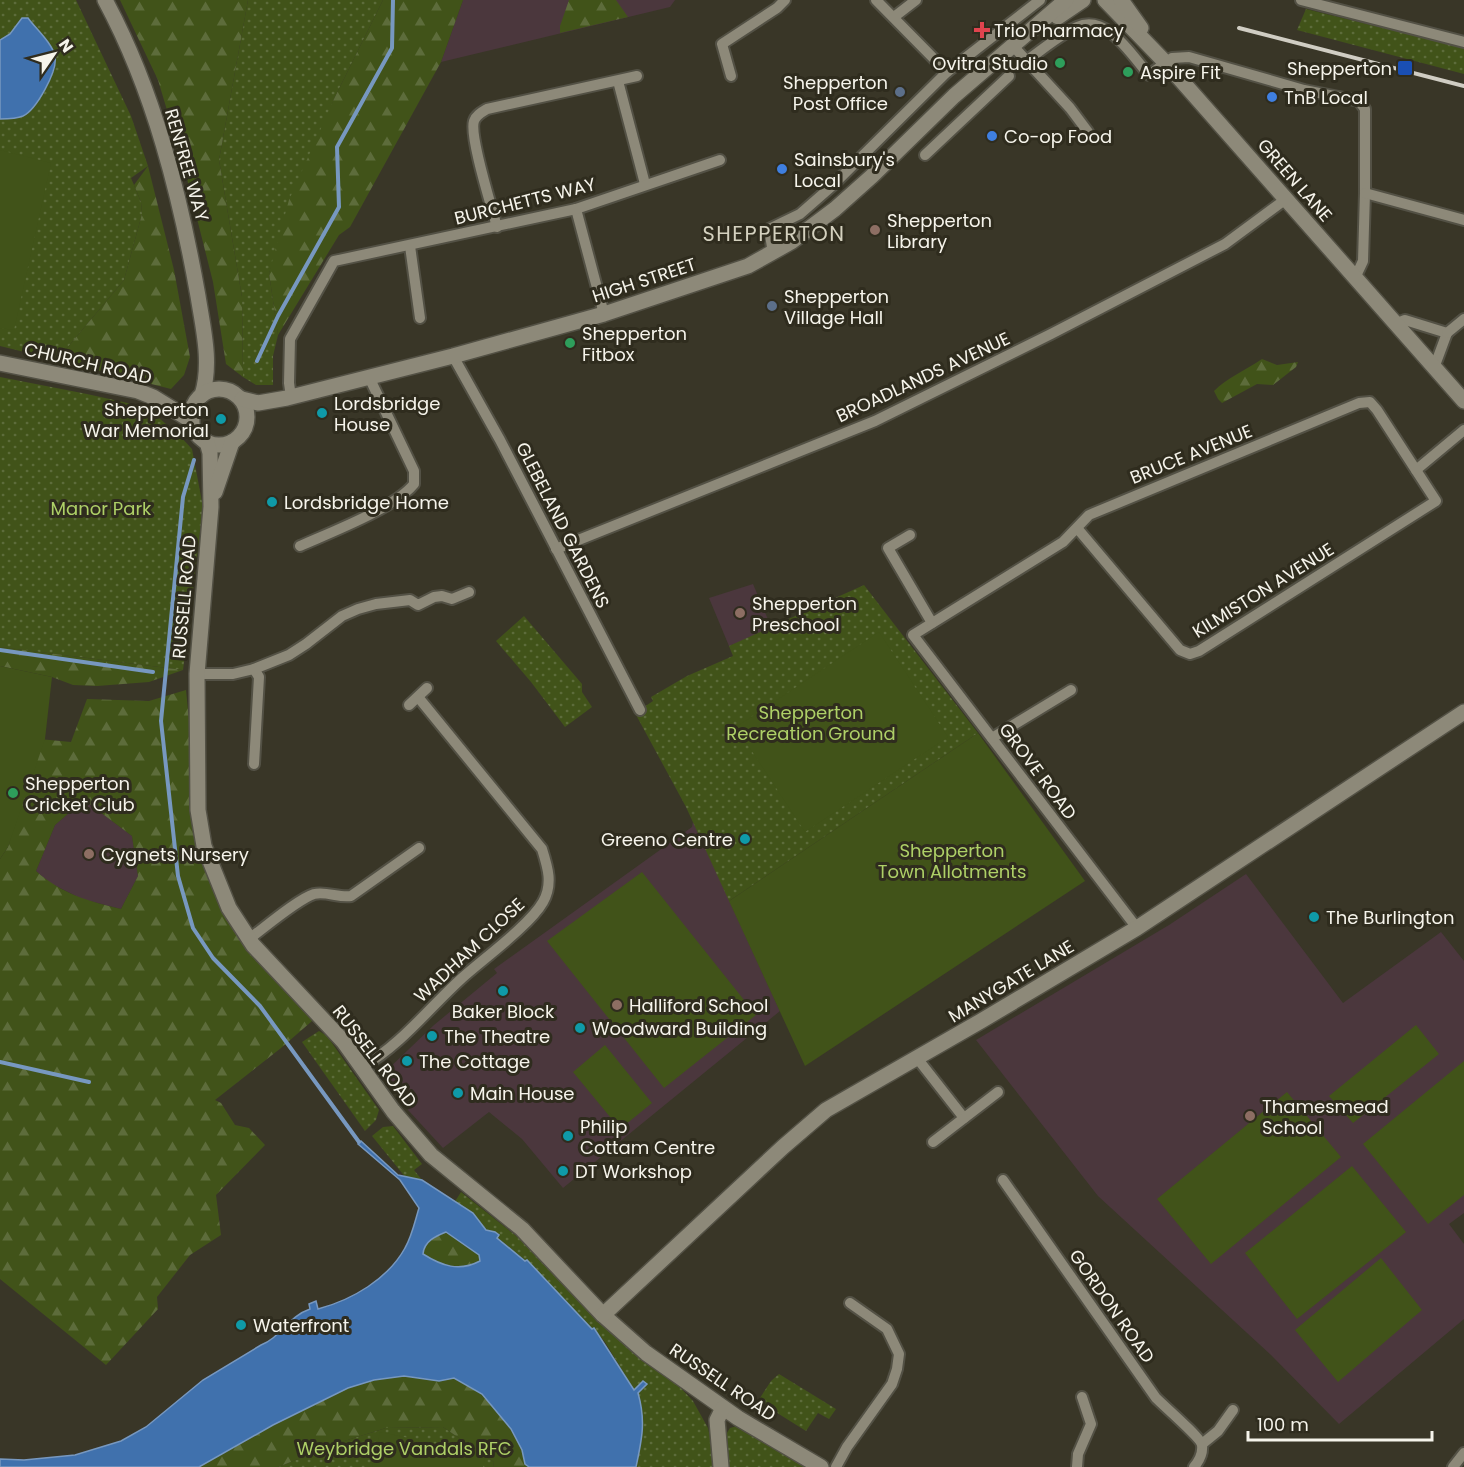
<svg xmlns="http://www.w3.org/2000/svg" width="1464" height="1467" viewBox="0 0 1464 1467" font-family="Poppins,sans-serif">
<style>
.education{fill:#4b373d}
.grass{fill:url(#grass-dots)}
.forest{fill:url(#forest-firs);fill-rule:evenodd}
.garden{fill:#415319}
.water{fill:#4071ad;stroke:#7798c0;stroke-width:1.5;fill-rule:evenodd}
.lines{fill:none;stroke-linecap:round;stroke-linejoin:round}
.stream{stroke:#7798c0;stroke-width:4}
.street-casing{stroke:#535145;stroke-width:14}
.secondary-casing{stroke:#535145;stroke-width:18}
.street{stroke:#8d8979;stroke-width:10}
.secondary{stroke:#8d8979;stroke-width:15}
.rail{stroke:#d0cdc3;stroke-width:4}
.health-dot{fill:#e0444e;stroke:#2f2c1e;stroke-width:2}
.leisure-dot{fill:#2e9e5b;stroke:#2f2c1e;stroke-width:2}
.transit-dot{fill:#1a4fb4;stroke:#2f2c1e;stroke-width:2}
.service-dot{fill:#5c6f8a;stroke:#2f2c1e;stroke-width:2}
.shop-dot{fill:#3f7fe0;stroke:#2f2c1e;stroke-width:2}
.education-dot{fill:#8d6e63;stroke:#2f2c1e;stroke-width:2}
.culture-dot{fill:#0f9aa8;stroke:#2f2c1e;stroke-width:2}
.labels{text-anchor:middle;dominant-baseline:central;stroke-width:6;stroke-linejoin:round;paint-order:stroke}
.poi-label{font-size:18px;fill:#f6f4eb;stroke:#2f2c1e;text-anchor:start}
.street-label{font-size:18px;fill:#f6f4eb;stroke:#2f2c1e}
.park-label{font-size:18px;fill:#aed067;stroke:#2f2c1e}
.quarter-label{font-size:21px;letter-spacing:1.5px;fill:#d4d1bf;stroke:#2f2c1e}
</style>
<defs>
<pattern id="grass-dots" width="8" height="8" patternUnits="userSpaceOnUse" patternTransform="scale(1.5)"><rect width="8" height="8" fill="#415319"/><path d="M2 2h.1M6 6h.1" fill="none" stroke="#5d6c3b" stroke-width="1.8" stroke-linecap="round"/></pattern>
<pattern id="forest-firs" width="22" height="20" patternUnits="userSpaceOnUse" patternTransform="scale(1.5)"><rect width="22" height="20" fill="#415319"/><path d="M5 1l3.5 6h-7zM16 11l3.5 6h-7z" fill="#5d6c3b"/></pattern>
</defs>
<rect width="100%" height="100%" fill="#393627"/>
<g class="education">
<path d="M463 0H675L670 7 441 62Z"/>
<path d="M753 584 772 629 729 646 709 598Z"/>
<path d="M84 800 132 836 138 876 121 909 82 899 50 883 36 871 55 825Z"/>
<path d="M693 821 780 1011 563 1188 522 1139 489 1112 443 1148 408 1110 413 1102 407 1092 400 1095 397 1093 389 1085 384 1073 434 1025 497 973 494 969 692 827Z"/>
<path d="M1246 874 1343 1003 1441 932 1464 961V1213L1449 1224 1464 1244V1319L1339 1424 1271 1355 1098 1196 976 1040 1169 925Z"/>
</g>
<g class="grass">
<path d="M0 0H76L131 116 148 166 131 178 141 202 142 214 124 280 57 360 0 346V119H10L55 68C56 46 37 33 22 19L10 34 0 40Z"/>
<path d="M248 0H383L334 99 269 273 278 335 273 356V385H256L243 377 242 297 219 160Z"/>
<path d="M1306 9 1464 48V74L1297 30Z"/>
<path d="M0 377 87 394 141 406 153 413 179 435 192 449 203 507 183 670 0 647Z"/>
<path d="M864 585 978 733 729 901 686 807 635 713 653 701 651 697 687 676 733 656 729 646Z"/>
<path d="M524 616 582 684V692L592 707 565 727 531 682 496 641Z"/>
<path d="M319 1031 327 1036 379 1110 376 1120 365 1131 302 1042Z"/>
<path d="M393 1126 422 1164 414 1170 422 1180 406 1178 372 1136 383 1127Z"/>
<path d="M461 1192 535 1251 604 1327 676 1383 693 1401 708 1428 716 1467H636C642 1439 646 1421 638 1393L647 1384 634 1390 605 1342 593 1328 592 1330 527 1261H525L491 1232 486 1230 473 1213 454 1203Z"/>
<path d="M779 1374 836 1409 829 1419 818 1413 806 1431 758 1401 771 1381Z"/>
<path d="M737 1426 809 1467H726L725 1436 730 1428Z"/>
<path d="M443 1427 494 1462 493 1467H278L341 1442 386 1428Z"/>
</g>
<g class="forest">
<path d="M120 0H248L219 160 242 297 243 377 226 364 213 282 184 167 158 80Z"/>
<path d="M383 0H463L441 62 350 227 339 235 278 335 269 273 289 200 334 99Z"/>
<path d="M569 0H616L628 17 560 33V26Z"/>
<path d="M148 166 174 270 190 357 184 375 171 389 57 360 124 280 142 214 141 202 134 185Z"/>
<path d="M1262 359 1277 365 1298 362 1296 367 1273 385 1257 384 1222 403 1218 399 1214 391C1227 378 1246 370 1262 359Z"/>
<path d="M0 647 183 670 149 682 97 686 73 685 52 677 0 666Z"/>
<path d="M186 690 198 810 229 908 319 1015 281 1048 215 1100 221 1103 235 1125 249 1128 265 1145 216 1195 221 1235 190 1255 157 1297 158 1309 106 1365 0 1279V859L8 847 39 739 71 742 87 699 149 701ZM84 800 132 836 138 876 121 909C88 901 62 894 36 871L55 825Z"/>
<path d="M446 1232 479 1255 481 1261C459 1272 442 1266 423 1254 424 1241 436 1237 446 1232Z"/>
<path d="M404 1376 439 1381 454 1378 482 1394 511 1429 522 1450 525 1464 529 1467H493L494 1462 443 1427 386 1428 341 1442 278 1467H199L273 1425 348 1388 374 1380Z"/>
</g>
<g class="garden">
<path d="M0 150 51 163 14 330 0 328Z"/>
<path d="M879 632 948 737 805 832 736 727Z"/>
<path d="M0 666 52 677 45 739 8 847 0 859Z"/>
<path d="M978 733 1085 881 805 1066 729 901Z"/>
<path d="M642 872 756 1015 664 1088 547 941Z"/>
<path d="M1416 1025 1439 1054 1353 1123 1329 1096Z"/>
<path d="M605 1045 652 1103 620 1129 573 1072Z"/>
<path d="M1464 1061V1195L1428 1224 1363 1144Z"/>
<path d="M1287 1092 1341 1157 1211 1264 1157 1199Z"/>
<path d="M1352 1166 1406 1232 1297 1319 1245 1253Z"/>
<path d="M1381 1258 1422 1310 1338 1382 1295 1330Z"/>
<path d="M380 1432 486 1454 483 1467H372Z"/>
</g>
<g class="water">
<path d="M22 18H28C36 29 52 43 55 56 58 71 36 110 23 116 16 119 8 119 0 119V40L10 34Z"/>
<path d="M361 1141 398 1175 422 1180 473 1213 486 1230 495 1232 499 1235 497 1238 525 1261 527 1260 592 1329 594 1328 634 1390 643 1381 647 1384 638 1393C646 1421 642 1439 636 1467H529L525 1464 522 1450 511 1429 482 1394 454 1378 439 1381 404 1376 374 1380 348 1388 273 1425 199 1467H0V1459L24 1460 75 1455 121 1441 146 1427 203 1380 261 1345C280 1338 289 1316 310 1309L309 1304 316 1301 318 1309C352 1300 388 1279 405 1248 412 1236 415 1221 419 1208L400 1180 358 1144ZM446 1232 479 1255 480 1261C459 1272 442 1266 423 1254 424 1241 436 1236 446 1232Z"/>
</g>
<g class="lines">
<g class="stream">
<path d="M257 361 278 316 339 207 337 147 392 48 393 0"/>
<path d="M194 460 183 497 161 721 178 876 193 928 213 958 260 1006 359 1142"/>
<path d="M0 650 153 672"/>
<path d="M0 1062 89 1082"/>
</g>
<g class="street-casing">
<g id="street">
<path d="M876 0 947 72"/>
<path d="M1301 0 1464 42"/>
<path d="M894 17 916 0"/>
<path d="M1013 46 1070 108 1088 132"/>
<path d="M1026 61C1042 50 1059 35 1077 27 1107 13 1132 56 1149 75L1172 58 1189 57 1304 90 1359 101 1365 109V193L1363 261 1355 278"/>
<path d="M731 76 722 44 777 8 785 0"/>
<path d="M618 81 645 184"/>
<path d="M925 155 1009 76"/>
<path d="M1365 193 1464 220"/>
<path d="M576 209 604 314"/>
<path d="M497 227C492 208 469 136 474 121 476 115 482 112 487 109L637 76"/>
<path d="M410 246 420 318"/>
<path d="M773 253 769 229 800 214 832 186 947 72 1040 0"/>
<path d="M1395 324 1405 320 1447 333 1434 368"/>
<path d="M1447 333 1464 319"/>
<path d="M453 356 500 440 640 710"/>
<path d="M291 397 289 383 290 339 334 261 576 209 720 160"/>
<path d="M1416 470 1464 430"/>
<path d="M1077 528 1180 650 1190 654 1199 651 1436 501 1377 410 1370 402 1359 403 1089 515 1063 542 913 635 1137 928"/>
<path d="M910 535 888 548 932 623"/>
<path d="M300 546C329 533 395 508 414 484V471L369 377"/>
<path d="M556 549 875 421 1051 334 1225 244 1286 199"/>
<path d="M254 669 259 677 254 764"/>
<path d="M197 674H233L254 669 289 655 306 644 342 616 358 609 376 604 410 600 418 605 434 597 442 596 452 599 469 592"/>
<path d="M409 705 427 688"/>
<path d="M992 738 1071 690"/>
<path d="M249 939C264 928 298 899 314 894 326 891 339 898 351 896L419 848"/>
<path d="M917 1058 964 1118"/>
<path d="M362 1067C401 1045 429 1008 462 978 483 959 530 925 543 902 553 884 548 868 542 849L418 697"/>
<path d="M933 1142 998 1092"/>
<path d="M1003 1180 1156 1398C1164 1406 1201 1438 1202 1445 1203 1453 1199 1461 1194 1467"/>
<path d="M1202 1444 1218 1431 1233 1410"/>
<path d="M836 1467 847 1447 892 1384 897 1369 899 1354 887 1329 850 1303"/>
<path d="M1077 1467 1078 1454 1091 1424 1082 1397"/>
<path d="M1453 1467 1464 1453"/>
</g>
</g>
<g class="secondary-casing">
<g id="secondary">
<path d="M105 0C154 91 180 195 198 296 203 328 212 363 202 395"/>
<path d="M1105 0 1165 62 1464 401"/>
<path d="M1121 0 1141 28"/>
<path d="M1058 17 1083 0"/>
<path d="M0 363 138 391 153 397 192 421"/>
<circle cx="219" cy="417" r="28"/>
<path d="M242 399 258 403 287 398 453 356 604 314 748 266 791 242 835 209 872 176 954 96 1066 0"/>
<path d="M207 442 210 453 211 507 197 674 198 810 204 846 229 908 253 945 343 1041 393 1111 431 1155 522 1229 603 1315 646 1353 738 1418 821 1467"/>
<path d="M215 492 232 442"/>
<path d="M603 1315 783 1147 826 1110 981 1021 1137 928 1464 712"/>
<path d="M721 1467 717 1420 723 1408"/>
</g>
</g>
<use href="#street" class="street"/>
<use href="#secondary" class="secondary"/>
<path class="rail" d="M1239 28 1464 86"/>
</g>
<path class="health-dot" d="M979 21h6v6h6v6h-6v6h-6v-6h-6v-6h6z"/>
<g class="leisure-dot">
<circle cx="1060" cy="63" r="6"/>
<circle cx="1128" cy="72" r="6"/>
<circle cx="570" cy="343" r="6"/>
<circle cx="13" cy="793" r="6"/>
</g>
<rect class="transit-dot" x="1397" y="60" width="16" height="16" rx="3"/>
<g class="service-dot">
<circle cx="900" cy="92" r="6"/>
<circle cx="772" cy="306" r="6"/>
</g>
<g class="shop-dot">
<circle cx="1272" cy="97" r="6"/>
<circle cx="992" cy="136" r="6"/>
<circle cx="782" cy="169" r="6"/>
</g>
<g class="education-dot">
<circle cx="875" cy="230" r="6"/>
<circle cx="740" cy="613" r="6"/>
<circle cx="89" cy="854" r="6"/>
<circle cx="617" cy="1005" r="6"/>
<circle cx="1250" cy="1116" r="6"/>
</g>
<g class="culture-dot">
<circle cx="322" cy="413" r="6"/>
<circle cx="221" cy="419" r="6"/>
<circle cx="272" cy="502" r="6"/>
<circle cx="745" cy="839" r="6"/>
<circle cx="1314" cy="917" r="6"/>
<circle cx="503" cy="991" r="6"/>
<circle cx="580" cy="1028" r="6"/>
<circle cx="432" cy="1036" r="6"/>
<circle cx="407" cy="1061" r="6"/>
<circle cx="458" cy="1093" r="6"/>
<circle cx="568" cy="1136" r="6"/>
<circle cx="563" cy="1171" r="6"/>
<circle cx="241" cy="1325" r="6"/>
</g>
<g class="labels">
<g class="poi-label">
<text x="994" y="30">Trio Pharmacy</text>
<text x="1048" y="63" text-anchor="end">Ovitra Studio</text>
<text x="1392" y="68" text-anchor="end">Shepperton</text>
<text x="1140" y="72">Aspire Fit</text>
<text x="888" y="82" text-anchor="end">Shepperton<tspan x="888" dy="21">Post Office</tspan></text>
<text x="1284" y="97">TnB Local</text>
<text x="1004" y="136">Co-op Food</text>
<text x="794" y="159">Sainsbury's<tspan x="794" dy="21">Local</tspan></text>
<text x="887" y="220">Shepperton<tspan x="887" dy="21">Library</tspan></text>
<text x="784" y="296">Shepperton<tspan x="784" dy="21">Village Hall</tspan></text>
<text x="582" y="333">Shepperton<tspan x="582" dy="21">Fitbox</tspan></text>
<text x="334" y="403">Lordsbridge<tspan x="334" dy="21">House</tspan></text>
<text x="209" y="409" text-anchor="end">Shepperton<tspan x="209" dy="21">War Memorial</tspan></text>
<text x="284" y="502">Lordsbridge Home</text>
<text x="752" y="603">Shepperton<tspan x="752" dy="21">Preschool</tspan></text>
<text x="25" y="783">Shepperton<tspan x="25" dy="21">Cricket Club</tspan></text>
<text x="733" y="839" text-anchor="end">Greeno Centre</text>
<text x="101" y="854">Cygnets Nursery</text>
<text x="1326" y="917">The Burlington</text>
<text x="629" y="1005">Halliford School</text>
<text x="503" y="1011" text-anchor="middle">Baker Block</text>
<text x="592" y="1028">Woodward Building</text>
<text x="444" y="1036">The Theatre</text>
<text x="419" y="1061">The Cottage</text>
<text x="470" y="1093">Main House</text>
<text x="1262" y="1106">Thamesmead<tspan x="1262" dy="21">School</tspan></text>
<text x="580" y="1126">Philip<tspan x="580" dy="21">Cottam Centre</tspan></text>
<text x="575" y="1171">DT Workshop</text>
<text x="253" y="1325">Waterfront</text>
</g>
<g class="street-label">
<text transform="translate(187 165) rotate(74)">RENFREE WAY</text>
<text transform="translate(1295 180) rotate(49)">GREEN LANE</text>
<text transform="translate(525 201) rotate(-14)">BURCHETTS WAY</text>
<text transform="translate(644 280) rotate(-18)">HIGH STREET</text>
<text transform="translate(88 363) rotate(13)">CHURCH ROAD</text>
<text transform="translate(923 377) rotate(-25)">BROADLANDS AVENUE</text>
<text transform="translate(1191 454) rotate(-22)">BRUCE AVENUE</text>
<text transform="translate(563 525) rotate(63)">GLEBELAND GARDENS</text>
<text transform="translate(1263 590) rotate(-32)">KILMISTON AVENUE</text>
<text transform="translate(184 597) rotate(-85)">RUSSELL ROAD</text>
<text transform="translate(1038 771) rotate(53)">GROVE ROAD</text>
<text transform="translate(469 950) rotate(-43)">WADHAM CLOSE</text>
<text transform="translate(1011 981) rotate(-31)">MANYGATE LANE</text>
<text transform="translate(375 1056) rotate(52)">RUSSELL ROAD</text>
<text transform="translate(1112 1306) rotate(55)">GORDON ROAD</text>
<text transform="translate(723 1382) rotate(34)">RUSSELL ROAD</text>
</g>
<g class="park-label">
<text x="101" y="508">Manor Park</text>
<text x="811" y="712">Shepperton<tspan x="811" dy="21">Recreation Ground</tspan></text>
<text x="952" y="850">Shepperton<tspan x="952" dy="21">Town Allotments</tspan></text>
<text x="404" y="1448">Weybridge Vandals RFC</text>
</g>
<g class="quarter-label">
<text x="774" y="233">SHEPPERTON</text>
</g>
</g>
<g transform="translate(54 54) rotate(55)" stroke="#2f2c1e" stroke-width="4.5" paint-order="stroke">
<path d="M0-4.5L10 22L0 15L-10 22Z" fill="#f6f4eb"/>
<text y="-9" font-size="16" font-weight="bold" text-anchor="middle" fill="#f6f4eb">N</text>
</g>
<path d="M1248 1431v9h184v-9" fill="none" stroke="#f6f4eb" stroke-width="3"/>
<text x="1257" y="1431" font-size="18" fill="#f6f4eb" stroke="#2f2c1e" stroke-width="4.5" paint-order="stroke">100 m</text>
</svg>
